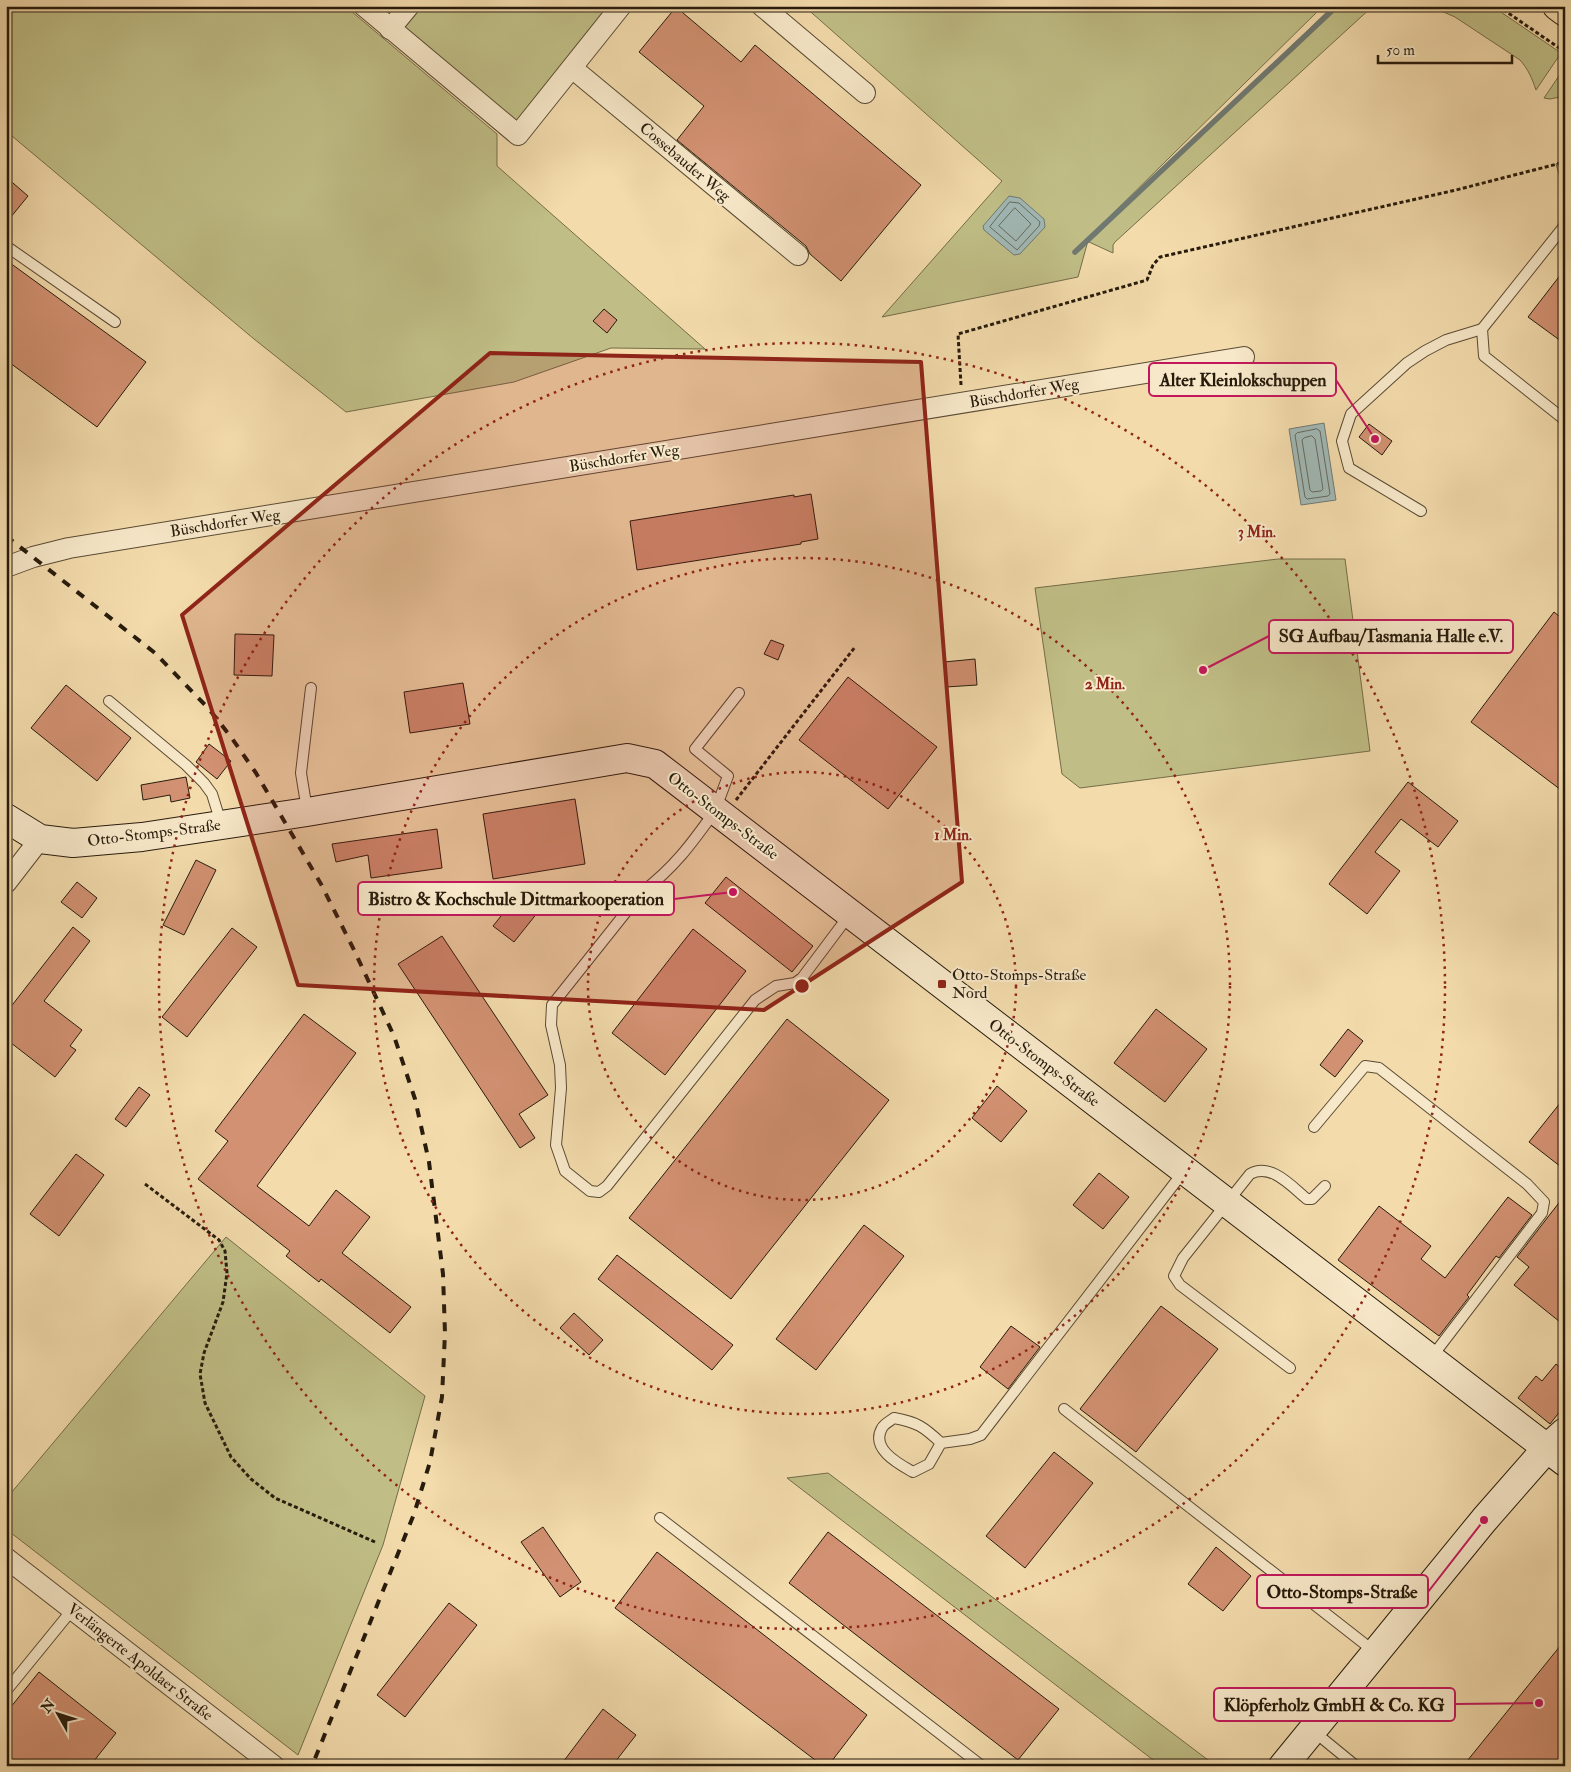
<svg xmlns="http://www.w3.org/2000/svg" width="1571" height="1772" viewBox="0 0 1571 1772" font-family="'IM FELL Double Pica',serif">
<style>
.green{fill:#c0be86;stroke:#746c49}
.water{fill:#a1b8b5;stroke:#707971}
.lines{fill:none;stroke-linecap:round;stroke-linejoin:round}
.shore{stroke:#646a60;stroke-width:1}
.stream{stroke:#707971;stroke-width:5.5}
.building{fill:#d29172;stroke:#271b0c}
.lane-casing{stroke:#5a4b34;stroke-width:12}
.street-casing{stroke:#5a4b34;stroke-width:22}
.secondary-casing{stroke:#271b0c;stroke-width:30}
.primary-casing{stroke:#271b0c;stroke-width:30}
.path{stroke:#271b0c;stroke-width:3;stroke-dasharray:4 2.5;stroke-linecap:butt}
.lane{stroke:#f7e8c9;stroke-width:10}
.street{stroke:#f7e8c9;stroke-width:20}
.secondary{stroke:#f7e8c9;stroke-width:28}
.primary{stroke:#f3dbac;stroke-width:28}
.rail{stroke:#271b0c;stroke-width:4;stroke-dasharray:9 9;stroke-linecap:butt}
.marked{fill:#8f2418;fill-opacity:0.2;stroke:#8f2418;stroke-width:4;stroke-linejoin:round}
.ring{fill:none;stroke:#8f2418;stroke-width:2.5;stroke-dasharray:2.5 5}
.poi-dot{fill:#8f2418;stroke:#f7e8c9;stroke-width:2}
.labels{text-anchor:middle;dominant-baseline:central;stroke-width:4;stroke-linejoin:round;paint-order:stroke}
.street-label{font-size:16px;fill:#271b0c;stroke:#f7e8c9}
.poi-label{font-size:16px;fill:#271b0c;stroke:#f7e8c9;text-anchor:start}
.centre{fill:#8f2418;stroke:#f7e8c9;stroke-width:2.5}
.ring-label{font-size:15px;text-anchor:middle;font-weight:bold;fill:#8f2418;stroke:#f7e8c9;stroke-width:4;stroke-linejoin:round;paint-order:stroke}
.leader{fill:none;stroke:#c2185b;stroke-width:2}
.callout-dot{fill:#c2185b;stroke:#f7e8c9;stroke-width:2}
.callout{fill:#f7e8c9;stroke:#c2185b;stroke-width:2}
.callout-label{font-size:18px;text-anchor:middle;font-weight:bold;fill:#271b0c}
</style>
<rect width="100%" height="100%" fill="#f3dbac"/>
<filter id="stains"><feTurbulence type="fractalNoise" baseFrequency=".004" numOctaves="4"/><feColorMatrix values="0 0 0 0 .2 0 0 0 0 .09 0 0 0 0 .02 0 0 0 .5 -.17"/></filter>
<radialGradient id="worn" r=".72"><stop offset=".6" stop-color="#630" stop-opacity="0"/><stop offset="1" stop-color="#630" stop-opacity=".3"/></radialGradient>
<g class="green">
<path d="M11 6H345L497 134V166L705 349 611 348 514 382 346 412 254 339 6 131V14Z"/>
<path d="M413 6H619L518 131 393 30Z"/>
<path d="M804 6H1323L1089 237 1078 277 882 317 1002 181Z"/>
<path d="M1333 6H1373L1115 242 1113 245V253L1089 242Z"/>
<path d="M1430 6H1492L1561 53 1536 90C1532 78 1528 69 1520 60L1455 17Z"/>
<path d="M1565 67V96L1550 99 1544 98Z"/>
<path d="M1565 143V186L1563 188 1556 164C1564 158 1563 152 1565 143Z"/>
<path d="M1278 559H1345L1370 751 1080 788 1062 774 1035 588Z"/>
<path d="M226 1237 425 1396 383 1545 298 1755 6 1529V1499Z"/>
<path d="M828 1473 1216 1766H1161L787 1478Z"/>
</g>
<g class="water">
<path d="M1009 196 1020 198 1044 219 1045 227 1020 254 1014 255 984 230 983 226Z"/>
<path d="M1324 423 1336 500 1301 505 1289 429Z"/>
</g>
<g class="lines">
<g class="shore">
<path d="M1010 202 1019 203 1040 222 1039 226 1017 250 990 227Z"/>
<path d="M1015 208 1031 224 1016 241 999 226Z"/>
<path d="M1317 429 1320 431 1330 494 1328 496 1307 499 1305 497 1295 435 1297 433Z"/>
<path d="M1312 436 1315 439 1323 489 1321 491 1312 492 1310 490 1302 440 1304 438Z"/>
</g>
<path class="stream" d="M1075 252 1337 6"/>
</g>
<g class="building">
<path d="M676 7 741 62 755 45 921 185 841 281 810 254 806 246 677 140 704 106 639 52Z"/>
<path d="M6 177 28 196 6 223Z"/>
<path d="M6 260 146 362 97 427 6 360Z"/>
<path d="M1565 269V344L1528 317Z"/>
<path d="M604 309 617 320 607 333 593 321Z"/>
<path d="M1369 424 1392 441 1382 455 1359 437Z"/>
<path d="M811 494 818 539 801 542V544L637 570 630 521 794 495V497Z"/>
<path d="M1554 612 1565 621V793L1471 722Z"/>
<path d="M235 634 274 635 272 676 234 675Z"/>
<path d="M771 640 784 645 778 660 764 654Z"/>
<path d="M975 659 977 685 946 687 944 662Z"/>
<path d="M848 677 937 747 888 809 799 740Z"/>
<path d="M463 683 470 724 410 733 404 692Z"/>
<path d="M66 685 131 738 97 781 31 728Z"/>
<path d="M209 744 231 761 217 779 196 762Z"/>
<path d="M186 777 190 798 171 802 170 795 143 800 141 785Z"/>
<path d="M1408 782 1458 821 1438 847 1401 819 1375 852 1400 871 1367 914 1329 884Z"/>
<path d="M575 799 585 864 493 879 483 814Z"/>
<path d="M437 829 442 868 371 878 368 855 336 862 332 844Z"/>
<path d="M196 860 216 870 184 935 163 925Z"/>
<path d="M726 877 813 946 792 972 705 903Z"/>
<path d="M77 882 97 898 82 918 61 902Z"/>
<path d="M517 896 538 912 514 942 493 926Z"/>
<path d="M73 927 90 941 44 1001 82 1030 70 1046 76 1050 55 1077 6 1039V1013Z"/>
<path d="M232 928 257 947 187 1037 162 1017Z"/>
<path d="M693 929 746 971 665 1075 612 1033Z"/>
<path d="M442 936 548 1095 519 1114 535 1138 520 1148 398 964Z"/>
<path d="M1156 1009 1207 1049 1165 1102 1114 1063Z"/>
<path d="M304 1014 356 1053 257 1186 309 1226 336 1190 370 1217 342 1253 411 1307 390 1333 321 1279 319 1282 286 1256 290 1251 198 1179 228 1141 215 1131Z"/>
<path d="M787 1019 889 1100 731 1299 629 1218Z"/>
<path d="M1348 1029 1363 1041 1335 1077 1320 1065Z"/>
<path d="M997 1086 1027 1111 1001 1142 972 1118Z"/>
<path d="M139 1087 150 1095 126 1127 115 1119Z"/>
<path d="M1565 1097V1170L1529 1142Z"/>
<path d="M76 1154 104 1175 59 1236 30 1214Z"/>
<path d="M1099 1173 1129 1197 1103 1229 1073 1205Z"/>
<path d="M1565 1195V1326L1514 1285 1529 1267 1517 1257Z"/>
<path d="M1508 1197 1532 1215 1499 1258 1496 1256 1467 1295 1469 1297 1439 1336 1338 1260 1379 1206 1431 1246 1421 1259 1445 1278Z"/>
<path d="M864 1225 904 1256 816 1370 776 1339Z"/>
<path d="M617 1255 733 1345 712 1370 598 1279Z"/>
<path d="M1161 1306 1218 1349 1136 1452 1080 1409Z"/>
<path d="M574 1313 603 1340 589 1355 560 1328Z"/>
<path d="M1011 1326 1040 1347 1008 1389 980 1367Z"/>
<path d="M1556 1364 1565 1372V1405L1550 1424 1518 1398 1536 1376 1542 1381Z"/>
<path d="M1054 1452 1093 1483 1025 1568 986 1536Z"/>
<path d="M543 1527 581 1582 560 1597 521 1542Z"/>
<path d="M828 1532 1059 1709 1018 1760 789 1583Z"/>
<path d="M1216 1547 1251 1576 1223 1611 1188 1584Z"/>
<path d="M657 1552 867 1715 828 1766H823L615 1608Z"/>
<path d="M449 1603 477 1625 405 1717 377 1695Z"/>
<path d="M1565 1640V1766H1463Z"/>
<path d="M39 1672 116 1733 90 1766H6V1713Z"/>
<path d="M603 1709 636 1735 612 1766H560Z"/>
</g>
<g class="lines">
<g class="lane-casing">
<g id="lane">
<path d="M1565 225 1482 329 1484 356 1565 420"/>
<path d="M6 246 115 322"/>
<path d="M1421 511 1349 468 1342 441 1351 414 1407 363 1425 351 1446 340 1482 329"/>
<path d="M109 701 186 765 204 783 212 794 221 823"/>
<path d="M711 806 719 800 728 776 695 749 739 693"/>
<path d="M307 810 301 773 311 688"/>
<path d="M715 811C692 843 675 867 642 892L552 1005 551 1025 560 1065 561 1088 556 1145 565 1171 590 1191 599 1192 607 1186 755 1000 776 986 795 983 802 978 850 914"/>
<path d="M1314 1127 1365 1066 1379 1068 1527 1184 1544 1202 1542 1213 1431 1358"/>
<path d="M1290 1368 1180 1285 1174 1276 1183 1258 1250 1174C1271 1162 1292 1187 1307 1199H1312L1325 1186"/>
<path d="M1064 1409 1375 1652"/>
<path d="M941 1443 929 1464 913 1472C899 1464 870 1449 882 1428 884 1424 890 1421 894 1418 917 1422 924 1427 941 1443L970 1439 981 1435 1184 1171"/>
<path d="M660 1518 982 1766"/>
<path d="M6 1691 72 1610"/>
<path d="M1312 1730 1356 1766"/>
</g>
</g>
<g class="street-casing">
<g id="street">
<path d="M364 6 518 135 621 6"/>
<path d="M762 6 865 93"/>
<path d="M390 29 409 6"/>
<path d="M572 68 798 255"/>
<path d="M6 567 33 557 69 548 1244 357"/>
<path d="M6 883 40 839"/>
<path d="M6 1558 274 1766"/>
</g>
</g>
<g class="secondary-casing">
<g id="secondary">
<path d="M6 818 40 839 73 843 142 837 307 812 627 758 655 764 1565 1462"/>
<path d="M1283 1766 1484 1520 1547 1448 1565 1432"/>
</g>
</g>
<g class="primary-casing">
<path id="primary" d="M1557 6 1565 12"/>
</g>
<g class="path">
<path d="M1498 6 1565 52"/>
<path d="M961 385 958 334 1147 280 1153 265 1160 257 1456 190 1565 162"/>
<path d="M736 800 855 647"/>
<path d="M145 1184 219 1240 225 1251 227 1273 223 1302 204 1353 200 1374 205 1403 231 1457 251 1479 275 1498 375 1542"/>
</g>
<use href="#lane" class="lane"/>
<use href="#street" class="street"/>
<use href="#secondary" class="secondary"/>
<use href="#primary" class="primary"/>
<path class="rail" d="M6 536 155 653 209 709 231 737 256 773 321 884 355 952 394 1036 415 1099 429 1162 443 1274 445 1333 442 1397 430 1462 414 1514 312 1766"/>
</g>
<path class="marked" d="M490 353 921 362 962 882 764 1010 298 985 182 615Z"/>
<g class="ring">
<circle cx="802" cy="986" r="214"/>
<circle cx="802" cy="986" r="428"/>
<circle cx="802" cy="986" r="643"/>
</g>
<rect class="poi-dot" x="937" y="979" width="10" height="10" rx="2.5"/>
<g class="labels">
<g class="street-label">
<text transform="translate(685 162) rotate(40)">Cossebauder Weg</text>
<text transform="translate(1024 393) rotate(-10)">Büschdorfer Weg</text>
<text transform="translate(624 458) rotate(-9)">Büschdorfer Weg</text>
<text transform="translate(225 523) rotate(-9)">Büschdorfer Weg</text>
<text transform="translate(723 816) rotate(37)">Otto-Stomps-Straße</text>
<text transform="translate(154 833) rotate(-7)">Otto-Stomps-Straße</text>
<text transform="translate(1044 1063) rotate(37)">Otto-Stomps-Straße</text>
<text transform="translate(140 1662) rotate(38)">Verlängerte Apoldaer Straße</text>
</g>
<g class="poi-label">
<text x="952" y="975">Otto-Stomps-Straße<tspan x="952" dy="18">Nord</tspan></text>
</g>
</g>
<circle cx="802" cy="986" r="8" class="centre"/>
<g class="ring-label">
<text x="1257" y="537">3 Min.</text>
<text x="1105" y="689">2 Min.</text>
<text x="953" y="840">1 Min.</text>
</g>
<path class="leader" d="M1375 439L1336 380M1203 670L1269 636M733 892L674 899M1484 1520L1428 1592M1539 1703L1455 1704"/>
<g class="callout-dot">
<circle cx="1375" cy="439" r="5"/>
<circle cx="1203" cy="670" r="5"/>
<circle cx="733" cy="892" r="5"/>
<circle cx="1484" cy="1520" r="5"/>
<circle cx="1539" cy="1703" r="5"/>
</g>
<g class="callout">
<rect x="1149" y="363" width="187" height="33" rx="5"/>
<rect x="1269" y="620" width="244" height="33" rx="5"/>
<rect x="358" y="882" width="316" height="33" rx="5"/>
<rect x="1257" y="1575" width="171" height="33" rx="5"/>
<rect x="1214" y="1688" width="241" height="33" rx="5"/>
</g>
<g class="callout-label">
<text x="1243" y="386">Alter Kleinlokschuppen</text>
<text x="1391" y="642">SG Aufbau/Tasmania Halle e.V.</text>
<text x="516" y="905">Bistro &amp; Kochschule Dittmarkooperation</text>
<text x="1342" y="1598">Otto-Stomps-Straße</text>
<text x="1334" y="1711">Klöpferholz GmbH &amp; Co. KG</text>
</g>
<rect width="1571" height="1772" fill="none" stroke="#f3dbac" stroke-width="25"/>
<rect x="8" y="8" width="1556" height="1757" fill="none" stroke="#271b0c" stroke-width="2.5"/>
<rect x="12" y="12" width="1546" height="1747" fill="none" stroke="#271b0c"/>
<g transform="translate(58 1714) rotate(309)" stroke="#f7e8c9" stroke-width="4" paint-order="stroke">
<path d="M0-4L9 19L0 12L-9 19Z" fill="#271b0c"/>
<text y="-8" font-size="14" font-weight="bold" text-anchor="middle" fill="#271b0c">N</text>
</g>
<path d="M1378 55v8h134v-8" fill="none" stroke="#271b0c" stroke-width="2.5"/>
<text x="1386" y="55" font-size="15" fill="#271b0c" stroke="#f7e8c9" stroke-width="4" paint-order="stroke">50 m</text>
<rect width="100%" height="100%" filter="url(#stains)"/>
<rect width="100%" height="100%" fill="url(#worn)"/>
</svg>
